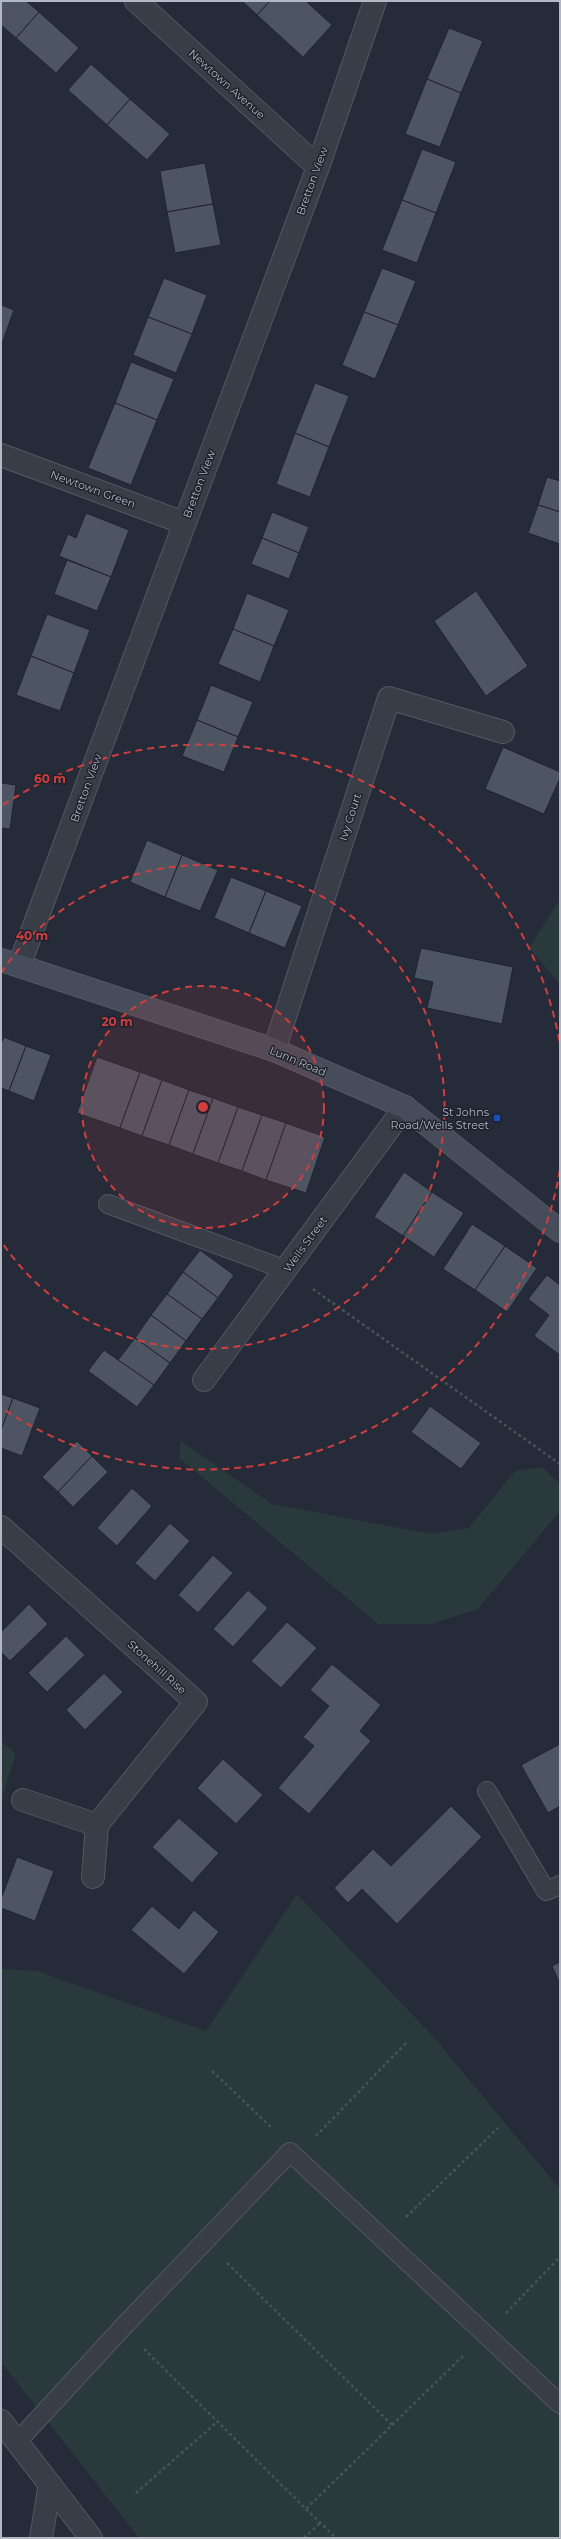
<svg xmlns="http://www.w3.org/2000/svg" width="561" height="2539" viewBox="0 0 561 2539" font-family="Montserrat,sans-serif">
<style>
.green{fill:#29393c}
.building{fill:#4d5563;stroke:#1f242f}
.lines{fill:none;stroke-linecap:round;stroke-linejoin:round}
.lane-casing{stroke:#535863;stroke-width:20}
.street-casing{stroke:#535863;stroke-width:24}
.secondary-casing{stroke:#535863;stroke-width:24}
.path{stroke:#465458;stroke-width:2.5;stroke-dasharray:3 3;stroke-linecap:butt}
.lane{stroke:#383d48;stroke-width:18}
.street{stroke:#383d48;stroke-width:22}
.secondary{stroke:#474c5b;stroke-width:22}
.ring{fill:none;stroke:#d13e3f;stroke-width:2;stroke-dasharray:7 5}
.transit-dot{fill:#1a4fb4;stroke:#1d222d;stroke-width:1.5}
.labels{text-anchor:middle;dominant-baseline:central;stroke-width:3;stroke-linejoin:round;paint-order:stroke}
.street-label{font-size:11px;fill:#b3b8c4;stroke:#1d222d}
.poi-label{font-size:11px;fill:#b3b8c4;stroke:#1d222d;text-anchor:end}
.centre{fill:#d13e3f;stroke:#1d222d;stroke-width:2}
.ring-label{font-size:12px;text-anchor:middle;font-weight:bold;fill:#d13e3f;stroke:#1d222d;stroke-width:3;stroke-linejoin:round;paint-order:stroke}
</style>
<rect width="100%" height="100%" fill="#252b38"/>
<g class="green">
<path d="M560 899V984L529 948Z"/>
<path d="M181 1441 272 1504 432 1534 469 1528 515 1471 542 1467 559 1483 560 1511 478 1609 431 1624H378L179 1458Z"/>
<path d="M1 1741 16 1754 1 1801Z"/>
<path d="M297 1894 432 2035 560 2189V2538H139L1 2362V1969L37 1971 206 2031Z"/>
</g>
<g class="building">
<path d="M1 1H26L39 12 16 38 1 25Z"/>
<path d="M242 1H270L257 15Z"/>
<path d="M270 1H306L332 25 303 57 257 15Z"/>
<path d="M39 12 79 48 56 73 16 38Z"/>
<path d="M449 28 483 41 461 93 427 79Z"/>
<path d="M91 64 130 99 107 125 68 90Z"/>
<path d="M427 79 461 93 440 147 405 134Z"/>
<path d="M130 99 170 134 147 160 107 125Z"/>
<path d="M422 149 456 162 436 213 402 200Z"/>
<path d="M205 163 213 204 167 212 160 171Z"/>
<path d="M402 200 436 213 417 263 382 250Z"/>
<path d="M213 204 221 245 175 253 167 212Z"/>
<path d="M382 268 416 281 398 325 364 312Z"/>
<path d="M164 278 207 295 192 334 148 317Z"/>
<path d="M1 305 14 310 1 346Z"/>
<path d="M364 312 398 325 375 379 342 365Z"/>
<path d="M148 317 192 334 176 373 133 355Z"/>
<path d="M131 362 174 379 157 420 115 403Z"/>
<path d="M315 383 349 396 329 447 295 433Z"/>
<path d="M115 403 157 420 131 485 88 468Z"/>
<path d="M295 433 329 447 310 497 276 484Z"/>
<path d="M547 477 560 481V512L538 505Z"/>
<path d="M538 505 560 512V544L528 533Z"/>
<path d="M272 512 309 527 299 553 262 538Z"/>
<path d="M86 513 129 530 111 577 59 556 68 534 76 538Z"/>
<path d="M262 538 299 553 289 579 251 564Z"/>
<path d="M67 560 111 577 97 611 54 594Z"/>
<path d="M476 591 528 666 486 696 434 621Z"/>
<path d="M247 593 289 610 274 646 233 629Z"/>
<path d="M47 614 90 630 74 673 31 656Z"/>
<path d="M233 629 274 646 260 682 218 664Z"/>
<path d="M31 656 74 673 60 711 16 695Z"/>
<path d="M211 685 253 702 238 737 197 720Z"/>
<path d="M197 720 238 737 224 772 182 756Z"/>
<path d="M503 747 560 772V778L544 814 485 789Z"/>
<path d="M1 783 16 785 10 829 1 828Z"/>
<path d="M147 840 182 855 165 897 130 882Z"/>
<path d="M182 855 218 870 200 911 165 897Z"/>
<path d="M231 877 266 891 249 933 214 918Z"/>
<path d="M266 891 302 906 285 948 249 933Z"/>
<path d="M421 948 513 967 502 1024 427 1008 433 982 414 978Z"/>
<path d="M4 1037 26 1046 9 1091 1 1088V1044Z"/>
<path d="M26 1046 51 1055 34 1101 9 1091Z"/>
<path d="M97 1057 140 1072 120 1128 77 1113Z"/>
<path d="M140 1072 162 1080 142 1136 120 1128Z"/>
<path d="M162 1080 189 1090 169 1145 142 1136Z"/>
<path d="M189 1090 213 1098 193 1154 169 1145Z"/>
<path d="M213 1098 238 1107 218 1163 193 1154Z"/>
<path d="M238 1107 262 1115 242 1171 218 1163Z"/>
<path d="M262 1115 286 1123 266 1180 242 1171Z"/>
<path d="M286 1123 325 1137 306 1193 266 1180Z"/>
<path d="M404 1172 432 1192 403 1236 374 1217Z"/>
<path d="M432 1192 464 1213 434 1257 403 1236Z"/>
<path d="M472 1224 505 1246 475 1290 443 1269Z"/>
<path d="M505 1246 537 1268 507 1312 475 1290Z"/>
<path d="M200 1250 234 1275 218 1298 183 1272Z"/>
<path d="M183 1272 218 1298 202 1319 167 1294Z"/>
<path d="M547 1275 560 1285V1355L534 1336 549 1315 528 1299Z"/>
<path d="M167 1294 202 1319 186 1341 151 1315Z"/>
<path d="M151 1315 186 1341 170 1363 135 1338Z"/>
<path d="M135 1338 170 1363 154 1385 118 1360Z"/>
<path d="M104 1350 154 1385 137 1407 88 1371Z"/>
<path d="M1 1394 13 1398 1 1430Z"/>
<path d="M13 1398 40 1408 22 1456 1 1448V1430Z"/>
<path d="M430 1406 481 1443 461 1469 411 1432Z"/>
<path d="M77 1441 92 1456 58 1492 42 1477Z"/>
<path d="M92 1456 108 1472 73 1507 58 1492Z"/>
<path d="M132 1488 152 1506 117 1546 97 1528Z"/>
<path d="M170 1523 190 1541 155 1581 135 1563Z"/>
<path d="M213 1555 233 1573 198 1613 178 1595Z"/>
<path d="M248 1590 268 1608 233 1647 213 1629Z"/>
<path d="M29 1604 48 1624 10 1661 1 1652V1632Z"/>
<path d="M287 1622 317 1648 281 1688 251 1661Z"/>
<path d="M66 1636 85 1655 47 1692 28 1673Z"/>
<path d="M332 1664 381 1705 360 1731 371 1741 309 1814 278 1788 314 1746 303 1737 329 1706 310 1690Z"/>
<path d="M104 1673 123 1692 85 1730 66 1710Z"/>
<path d="M560 1744V1806L548 1813 521 1765Z"/>
<path d="M223 1759 263 1795 236 1824 197 1788Z"/>
<path d="M451 1806 482 1837 397 1924 362 1889 348 1903 334 1888 373 1849 391 1866Z"/>
<path d="M179 1818 219 1853 192 1883 152 1847Z"/>
<path d="M17 1857 54 1871 35 1921 1 1908V1899Z"/>
<path d="M152 1906 179 1929 194 1910 219 1932 184 1974 131 1930Z"/>
<path d="M560 1962V1984L552 1966Z"/>
</g>
<g class="lines">
<g class="lane-casing">
<g id="lane">
<path d="M108 1204 286 1270"/>
<path d="M487 1791 546 1891 560 1885"/>
<path d="M17 2442 122 2328 290 2152 560 2404"/>
</g>
</g>
<g class="street-casing">
<g id="street">
<path d="M136 1 318 167"/>
<path d="M1 455 184 523"/>
<path d="M19 966 318 167 375 1"/>
<path d="M274 1050 389 698 503 732"/>
<path d="M204 1380 405 1107"/>
<path d="M1 1527 196 1702 97 1825 23 1800"/>
<path d="M93 1877 97 1825"/>
<path d="M1 2421 91 2538"/>
<path d="M41 2538 50 2484"/>
</g>
</g>
<g class="secondary-casing">
<path id="secondary" d="M1 960 274 1050 405 1107 560 1231"/>
</g>
<g class="path">
<path d="M313 1289 560 1464"/>
<path d="M212 2071 272 2128"/>
<path d="M316 2136 406 2043"/>
<path d="M406 2217 498 2128"/>
<path d="M227 2263 392 2425"/>
<path d="M506 2313 560 2257"/>
<path d="M144 2349 306 2509 463 2356"/>
<path d="M136 2493 217 2422"/>
<path d="M306 2509 336 2538"/>
<path d="M304 2538 320 2523"/>
</g>
<use href="#lane" class="lane"/>
<use href="#street" class="street"/>
<use href="#secondary" class="secondary"/>
</g>
<circle cx="203" cy="1107" r="121" fill="#d13e3f" fill-opacity=".12"/>
<g class="ring">
<circle cx="203" cy="1107" r="121"/>
<path d="M1 973A242 242 0 1 1 1 1241"/>
<path d="M560 1170A362 362 0 0 1 3 1409M3 805A362 362 0 0 1 560 1044"/>
</g>
<rect class="transit-dot" x="493" y="1114" width="8" height="8" rx="2"/>
<g class="labels">
<g class="street-label">
<text transform="translate(227 84) rotate(42)">Newtown Avenue</text>
<text transform="translate(312 181) rotate(-70)">Bretton View</text>
<text transform="translate(199 484) rotate(-69)">Bretton View</text>
<text transform="translate(93 489) rotate(20)">Newtown Green</text>
<text transform="translate(86 788) rotate(-70)">Bretton View</text>
<text transform="translate(350 817) rotate(-72)">Ivy Court</text>
<text transform="translate(298 1061) rotate(23)">Lunn Road</text>
<text transform="translate(305 1244) rotate(-54)">Wells Street</text>
<text transform="translate(157 1667) rotate(42)">Stonehill Rise</text>
</g>
<g class="poi-label">
<text x="489" y="1112">St Johns<tspan x="489" dy="13">Road/Wells Street</tspan></text>
</g>
</g>
<circle cx="203" cy="1107" r="6" class="centre"/>
<g class="ring-label">
<text x="50" y="783">60 m</text>
<text x="32" y="940">40 m</text>
<text x="117" y="1026">20 m</text>
</g>
<rect width="561" height="2539" fill="none" stroke="#b3b8c4" stroke-width="4"/>
</svg>
